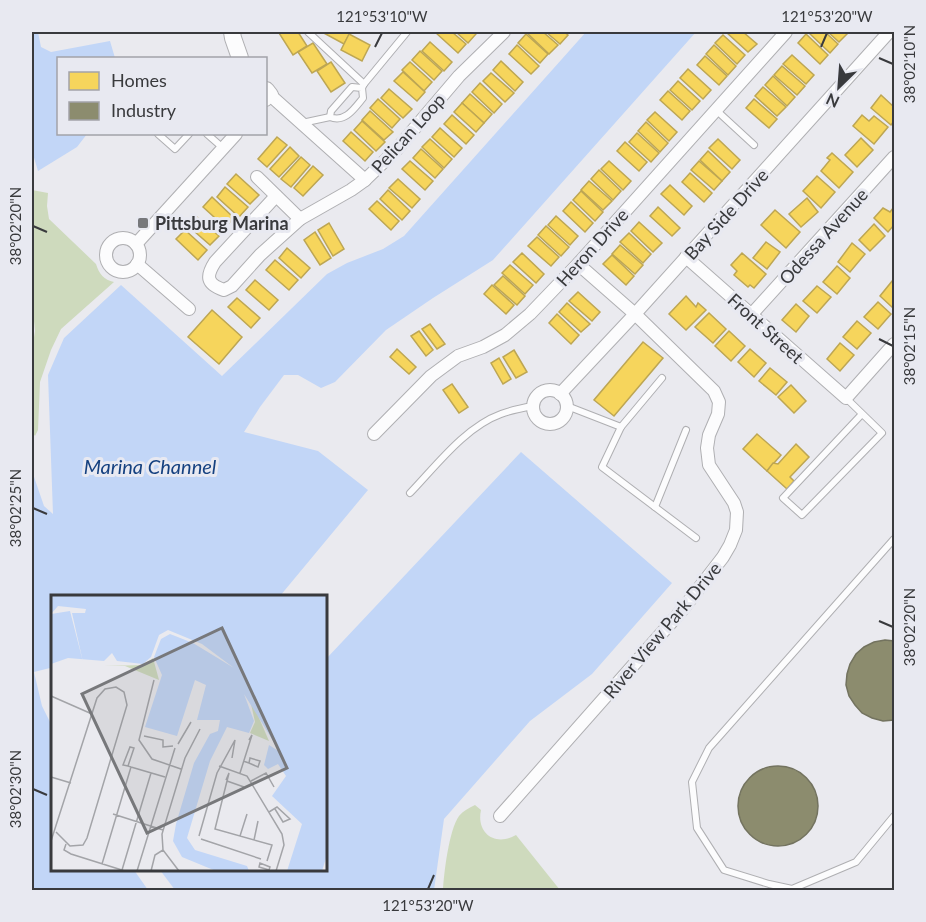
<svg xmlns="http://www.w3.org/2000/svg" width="926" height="922" viewBox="0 0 926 922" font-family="Lato,sans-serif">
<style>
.green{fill:#cedabd}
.water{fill:#c2d6f7}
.homes{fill:#f6d55c;stroke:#bda653;stroke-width:1.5}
.industry{fill:#8c8c6e;stroke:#73735f;stroke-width:1.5}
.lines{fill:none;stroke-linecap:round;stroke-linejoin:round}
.lane-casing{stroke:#afafb2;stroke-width:8}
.street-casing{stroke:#afafb2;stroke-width:14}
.secondary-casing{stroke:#afafb2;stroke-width:18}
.lane{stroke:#fcfcfd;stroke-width:6}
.street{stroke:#fcfcfd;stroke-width:12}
.secondary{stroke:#fcfcfd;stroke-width:16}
.ticks{fill:none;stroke:#393a3d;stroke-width:2}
.poi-dot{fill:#77787b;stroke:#e8e9f1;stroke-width:2}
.labels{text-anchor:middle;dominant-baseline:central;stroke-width:6;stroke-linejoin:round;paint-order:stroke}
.street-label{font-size:18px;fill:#393a3d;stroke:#e8e9f1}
.poi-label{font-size:18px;font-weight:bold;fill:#393a3d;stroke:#e8e9f1;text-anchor:start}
.water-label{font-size:20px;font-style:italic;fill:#154180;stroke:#e8e9f1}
.inset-road{fill:none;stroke:#a3a4a8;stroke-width:1.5}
.view{fill:#77787b;fill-opacity:0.15;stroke:#77787b;stroke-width:3}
.inset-edge{fill:none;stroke:#393a3d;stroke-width:3}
.neatline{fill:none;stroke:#393a3d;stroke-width:2}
.ticks-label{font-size:15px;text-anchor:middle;fill:#393a3d}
</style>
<rect width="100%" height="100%" fill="#eaeaef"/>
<g class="green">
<path d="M32 190 48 193 47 206 49 219 96 264C99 274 104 280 114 282L61 329 51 350 40 382 38 430 35 436 32 432V350L35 331 33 311Z"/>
<path d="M475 805 481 810C476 833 495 847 516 835L560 890H443C444 873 449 830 459 816 463 811 469 808 475 805Z"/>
</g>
<g class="water">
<path d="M32 32H38L41 47 51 52 110 41 115 58H58V134H87L77 147 38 171 32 151Z"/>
<path d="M586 32H696L493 260 433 298 386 330 335 382 321 388 298 375H284L260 407 244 432 318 451 368 490 280 596H52V678L50 668 34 672 42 706 52 726V870H134L148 890H32V471L44 506 53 514 48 375 64 338 121 285 222 376 327 274 347 263 383 249 404 236Z"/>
<path d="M521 452 672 583 592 674 530 721 444 819 434 890H175L160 870H326V659Z"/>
</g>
<g class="homes">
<path d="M282 32H298L307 46 293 55 279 33Z"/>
<path d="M322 32H351L344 44Z"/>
<path d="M436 32H452L466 44 458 53 436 33Z"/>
<path d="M456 32H473L476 34 468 43Z"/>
<path d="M529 32H543L558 45 549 54 527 33Z"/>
<path d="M546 32H564L568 35 560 44Z"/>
<path d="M726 32H743L757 44 748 52Z"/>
<path d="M808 32H825L838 44 830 53Z"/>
<path d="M828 32H846L848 33 839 42Z"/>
<path d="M349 34 370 45 362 61 341 50Z"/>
<path d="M526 34 548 54 540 63 518 43Z"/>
<path d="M806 34 828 55 820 64 798 43Z"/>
<path d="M723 35 745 55 737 64 715 43Z"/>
<path d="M430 42 452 62 444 71 422 51Z"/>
<path d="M313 43 327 64 312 73 298 52Z"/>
<path d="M517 45 539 66 531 74 509 54Z"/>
<path d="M714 45 736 66 728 75 706 54Z"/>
<path d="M420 51 442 71 434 80 412 60Z"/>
<path d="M792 55 814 75 806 84 783 64Z"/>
<path d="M705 56 727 76 719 85 697 65Z"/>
<path d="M501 61 523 82 515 91 493 70Z"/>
<path d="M331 62 345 83 331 92 317 71Z"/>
<path d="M410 62 432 82 424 91 402 70Z"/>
<path d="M782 66 805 86 797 95 774 75Z"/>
<path d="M688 69 711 90 703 99 680 78Z"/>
<path d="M403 72 425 92 417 101 394 81Z"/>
<path d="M491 73 514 93 505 102 483 81Z"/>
<path d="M773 76 795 97 787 106 765 85Z"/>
<path d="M678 81 700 101 692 110 670 90Z"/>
<path d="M480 83 502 104 494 113 472 92Z"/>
<path d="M763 87 786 107 777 116 755 96Z"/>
<path d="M389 89 412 109 403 118 381 98Z"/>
<path d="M668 91 690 111 682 120 660 100Z"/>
<path d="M470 94 492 114 484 123 462 103Z"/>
<path d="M881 95 894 107V121L891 125 871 108Z"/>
<path d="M378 99 400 119 392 128 370 108Z"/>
<path d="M754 99 777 119 769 128 746 108Z"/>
<path d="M462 103 484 123 476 132 454 112Z"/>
<path d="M370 111 393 132 384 140 362 120Z"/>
<path d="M655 112 677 132 669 141 647 120Z"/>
<path d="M452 115 474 135 466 144 444 124Z"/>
<path d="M862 115 869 121 874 116 888 127 874 144 853 126Z"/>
<path d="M362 121 385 142 376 151 354 130Z"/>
<path d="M646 122 668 143 660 152 638 131Z"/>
<path d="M440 128 462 148 454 157 432 137Z"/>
<path d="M351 132 373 152 365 161 343 141Z"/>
<path d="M637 133 659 153 651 162 629 142Z"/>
<path d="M277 137 287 145 267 167 258 159Z"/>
<path d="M861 138 873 150 857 167 845 155Z"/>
<path d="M430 139 452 159 444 168 422 147Z"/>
<path d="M718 139 740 160 732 169 709 148Z"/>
<path d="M625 142 647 162 639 171 617 151Z"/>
<path d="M290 147 299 156 279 177 270 169Z"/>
<path d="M421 149 443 169 435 178 413 158Z"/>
<path d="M708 151 730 172 722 181 700 160Z"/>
<path d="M832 153 853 172 839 188 821 171 830 160 827 158Z"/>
<path d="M301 157 310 165 291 187 281 179Z"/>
<path d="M410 161 433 181 425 190 402 169Z"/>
<path d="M609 161 631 181 623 190 601 169Z"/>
<path d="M699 161 722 181 714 190 691 170Z"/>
<path d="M313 166 323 175 303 196 294 188Z"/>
<path d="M599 170 621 191 613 200 591 179Z"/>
<path d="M690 173 712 193 704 202 682 182Z"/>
<path d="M236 174 259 195 250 204 227 184Z"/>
<path d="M817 176 835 192 821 208 803 191Z"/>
<path d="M398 179 420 199 412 208 389 188Z"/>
<path d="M589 181 612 201 603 210 581 190Z"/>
<path d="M670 185 692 206 684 215 661 194Z"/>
<path d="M225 187 248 207 239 217 217 197Z"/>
<path d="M388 190 410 211 402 220 380 199Z"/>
<path d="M581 191 603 212 595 221 573 200Z"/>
<path d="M212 197 234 218 225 227 203 207Z"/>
<path d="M807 198 818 212 801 227 789 214Z"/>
<path d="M377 201 399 221 391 230 369 209Z"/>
<path d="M571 202 593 223 585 232 563 211Z"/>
<path d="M658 207 680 228 672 236 650 216Z"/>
<path d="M894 207V225L888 232 874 218 883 208 890 212Z"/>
<path d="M775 210 800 232 786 248 761 225Z"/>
<path d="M196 216 219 236 210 245 187 225Z"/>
<path d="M556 216 578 236 570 245 548 225Z"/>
<path d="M639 222 662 243 653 252 631 231Z"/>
<path d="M329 223 344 249 333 256 318 230Z"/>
<path d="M874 224 885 236 870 251 859 240Z"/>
<path d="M546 226 569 247 561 256 538 235Z"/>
<path d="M185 230 207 250 198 260 176 239Z"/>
<path d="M315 232 331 258 320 265 304 240Z"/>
<path d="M629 233 651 254 643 263 620 242Z"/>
<path d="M537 237 559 257 551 266 528 246Z"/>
<path d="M766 242 780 252 767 269 753 258Z"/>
<path d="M852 243 865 254 850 272 838 262Z"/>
<path d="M620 245 643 265 635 274 612 254Z"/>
<path d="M287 248 310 268 301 278 279 258Z"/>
<path d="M522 253 544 274 536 283 513 262Z"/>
<path d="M742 253 766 274 754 288 750 285 748 287 734 275 737 271 731 265Z"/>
<path d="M612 255 634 276 626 285 603 264Z"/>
<path d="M275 260 298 280 289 290 266 270Z"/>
<path d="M510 265 533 285 525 294 502 273Z"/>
<path d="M837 266 850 278 837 294 823 282Z"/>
<path d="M503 276 525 296 517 305 494 285Z"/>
<path d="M255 280 278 300 269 310 246 290Z"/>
<path d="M893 280 894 282V307L893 308 880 296Z"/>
<path d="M492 285 514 305 506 314 484 294Z"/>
<path d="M817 286 831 297 817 313 803 301Z"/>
<path d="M578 292 600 312 592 321 569 301Z"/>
<path d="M686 296 696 307 698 303 706 310 686 330 669 314Z"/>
<path d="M237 298 260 318 251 328 228 307Z"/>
<path d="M878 302 891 314 878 329 864 317Z"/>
<path d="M567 303 590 324 581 332 559 312Z"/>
<path d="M796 304 809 316 796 332 782 320Z"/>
<path d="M212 310 242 337 219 364 188 337Z"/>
<path d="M709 313 726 329 713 343 695 327Z"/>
<path d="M557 314 579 335 571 344 549 323Z"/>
<path d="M857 321 871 333 857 349 843 337Z"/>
<path d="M430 324 445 344 437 349 422 329Z"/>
<path d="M419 331 433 350 426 356 411 336Z"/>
<path d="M729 331 745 346 731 361 715 346Z"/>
<path d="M643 342 663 358 614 416 594 400Z"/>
<path d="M840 343 854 355 840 371 827 359Z"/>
<path d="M397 349 416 367 409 374 390 357Z"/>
<path d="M750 349 766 363 754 377 738 362Z"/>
<path d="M514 350 527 372 516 378 503 357Z"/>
<path d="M499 358 511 379 503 384 491 363Z"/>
<path d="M770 368 787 382 776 395 759 381Z"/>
<path d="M452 384 468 407 459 413 443 390Z"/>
<path d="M791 385 806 401 794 413 778 397Z"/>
<path d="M757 434 781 455 767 471 743 449Z"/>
<path d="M796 444 809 457 790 477 794 481 787 489 767 471 773 463 778 464Z"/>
</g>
<g class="industry">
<path d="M885 640 894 641V720L883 721 872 718 862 713 855 705 849 696 846 685 847 674 850 664 856 654 864 647 874 642Z"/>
<circle cx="778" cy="806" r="40"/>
</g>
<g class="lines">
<g class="lane-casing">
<g id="lane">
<path d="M308 32 364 84"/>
<path d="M362 88 352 87 331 111 330 117C345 123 354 109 363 98L362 88 364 84 407 32"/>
<path d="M716 110 754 145"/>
<path d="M302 123 330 117"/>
<path d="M158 134 175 149 189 134"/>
<path d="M207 134 223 148"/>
<path d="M846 398 882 433 802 515 783 498 862 414"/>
<path d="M567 406 621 427 602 467 696 538"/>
<path d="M621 427 662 378"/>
<path d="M410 493C436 466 465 427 501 414 511 410 522 408 533 406"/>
<path d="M655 507 686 430"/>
<path d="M894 539 709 748 692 782 697 828 724 870 769 884 792 889 856 862 894 816"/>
</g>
</g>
<g class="street-casing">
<g id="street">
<path d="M266 100 270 95 365 180"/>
<path d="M257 177 300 219"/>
<path d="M276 196 215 262C206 276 206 284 224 290L232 286 260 255 300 219 351 190 365 180 397 149 459 76 504 32"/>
<circle cx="123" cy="255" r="17"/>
<path d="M136 244 236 134"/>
<path d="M686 257 846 398 894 344"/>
<path d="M137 264 189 309"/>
<path d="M751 315 894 157"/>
<circle cx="550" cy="407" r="17"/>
<path d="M560 394 635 314 889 32"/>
<path d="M374 434 431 376 458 356 483 347 505 335 530 314 578 264 786 32"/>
<path d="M500 816 683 609 723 557 730 545 736 530 737 512 734 503 709 465 707 448 709 435 718 414 719 402 714 391 635 314 578 264"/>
</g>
</g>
<g class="secondary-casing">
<g id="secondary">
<path d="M232 32 233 38 240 58"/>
<path d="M266 90 270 95"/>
</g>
</g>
<use href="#lane" class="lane"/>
<use href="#street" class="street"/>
<use href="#secondary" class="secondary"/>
</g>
<path class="ticks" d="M375 47 382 33M821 47 827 33M879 58 893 64M33 226 47 232M879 339 893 346M33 508 47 514M879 621 893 627M33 789 47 795M428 889 434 875"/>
<rect class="poi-dot" x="137" y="217" width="12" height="12" rx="3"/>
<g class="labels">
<g class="street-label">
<text transform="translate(408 133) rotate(-48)">Pelican Loop</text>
<text transform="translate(726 214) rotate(-48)">Bay Side Drive</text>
<text transform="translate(823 236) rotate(-48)">Odessa Avenue</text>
<text transform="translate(592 247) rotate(-48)">Heron Drive</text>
<text transform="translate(766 328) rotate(42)">Front Street</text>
<text transform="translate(662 630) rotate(-50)">River View Park Drive</text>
</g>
<g class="poi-label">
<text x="155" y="223">Pittsburg Marina</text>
</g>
<g class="water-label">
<text x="150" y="466">Marina Channel</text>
</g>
</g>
<g transform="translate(51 595)">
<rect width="276" height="276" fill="#eaeaef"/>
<path d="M102 63 108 85 74 71H53L92 70ZM200 109 205 116 218 146 199 138 204 127Z" fill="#cedabd"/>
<path d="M0 0H276V260L271 276H236L251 229 221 201 235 181 227 169 217 174 213 170 218 150 229 157 193 99 203 126 198 138 176 132 159 166 136 243 144 255 196 271 198 276H165L131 262 122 246 125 229 143 168 159 139 167 136 169 125H146L155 90 144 85 126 141 94 132 111 80 103 62 110 44 119 39 142 48 183 73 151 49 117 35 108 40 100 62 92 69 66 66 61 58 53 66 17 63 0 69Z" fill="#c2d6f7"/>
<path d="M7 11 35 14 34 18H21L32 67 19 16 0 19Z" fill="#eaeaef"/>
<path class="inset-road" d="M103 85 88 145 101 164 130 174M0 101 41 119M93 141 112 145V152L122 151M127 149 140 127M192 166 198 168 199 163 209 166 207 172 198 168M77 171 83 153 79 152 72 170 77 171 80 172 114 182M168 171 196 181 231 239 233 250 225 276M189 178 201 140 198 145M0 182 20 188M175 185 178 178 164 234 221 250 216 266M176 186 193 192M200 186 215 178 223 192M218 217 226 212 239 224 232 227 224 214M62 219 112 235M148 241 166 178 184 145 181 163M189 241 196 219M150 244 210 264M203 245 207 226M0 246 46 103 54 94 65 92 73 97 76 110 36 243 32 250 19 251 5 237M15 249 13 255 20 259 74 276M51 269 80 172M71 275 100 178M218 275 219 272 209 268 208 272 218 275 219 276M86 276 124 153M100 276 104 260 112 255M128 276 112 255 111 239 134 163 149 134"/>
<path class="view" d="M171 33 236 173 96 238 31 99Z"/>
<rect width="276" height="276" class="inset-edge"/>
</g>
<rect width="926" height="922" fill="none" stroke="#e8e9f1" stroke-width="66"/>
<rect x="57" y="57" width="210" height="78" fill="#e8e9f1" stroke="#a2a3a9" stroke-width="1.5"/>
<rect x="69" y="72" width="30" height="18" fill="#f6d55c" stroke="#a2a3a9" stroke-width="1.5"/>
<text x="111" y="87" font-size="18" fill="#393a3d">Homes</text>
<rect x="69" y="102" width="30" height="18" fill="#8c8c6e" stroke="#a2a3a9" stroke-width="1.5"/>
<text x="111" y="117" font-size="18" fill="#393a3d">Industry</text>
<g transform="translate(839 87) rotate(205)" stroke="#e8e9f1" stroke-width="4.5" paint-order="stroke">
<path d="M0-4.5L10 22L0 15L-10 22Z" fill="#393a3d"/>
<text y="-9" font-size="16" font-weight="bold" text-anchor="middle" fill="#393a3d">N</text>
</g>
<rect x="33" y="33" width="860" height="856" class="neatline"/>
<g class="ticks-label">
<text x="382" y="22">121°53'10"W</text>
<text x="827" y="22">121°53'20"W</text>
<text transform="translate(910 64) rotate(-90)" y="5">38°02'10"N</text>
<text transform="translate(16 226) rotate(-90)" y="5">38°02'20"N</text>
<text transform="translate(910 346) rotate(-90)" y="5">38°02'15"N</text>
<text transform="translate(16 508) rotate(-90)" y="5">38°02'25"N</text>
<text transform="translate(910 627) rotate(-90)" y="5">38°02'20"N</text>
<text transform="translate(16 789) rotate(-90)" y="5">38°02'30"N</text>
<text x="428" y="911">121°53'20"W</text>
</g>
</svg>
